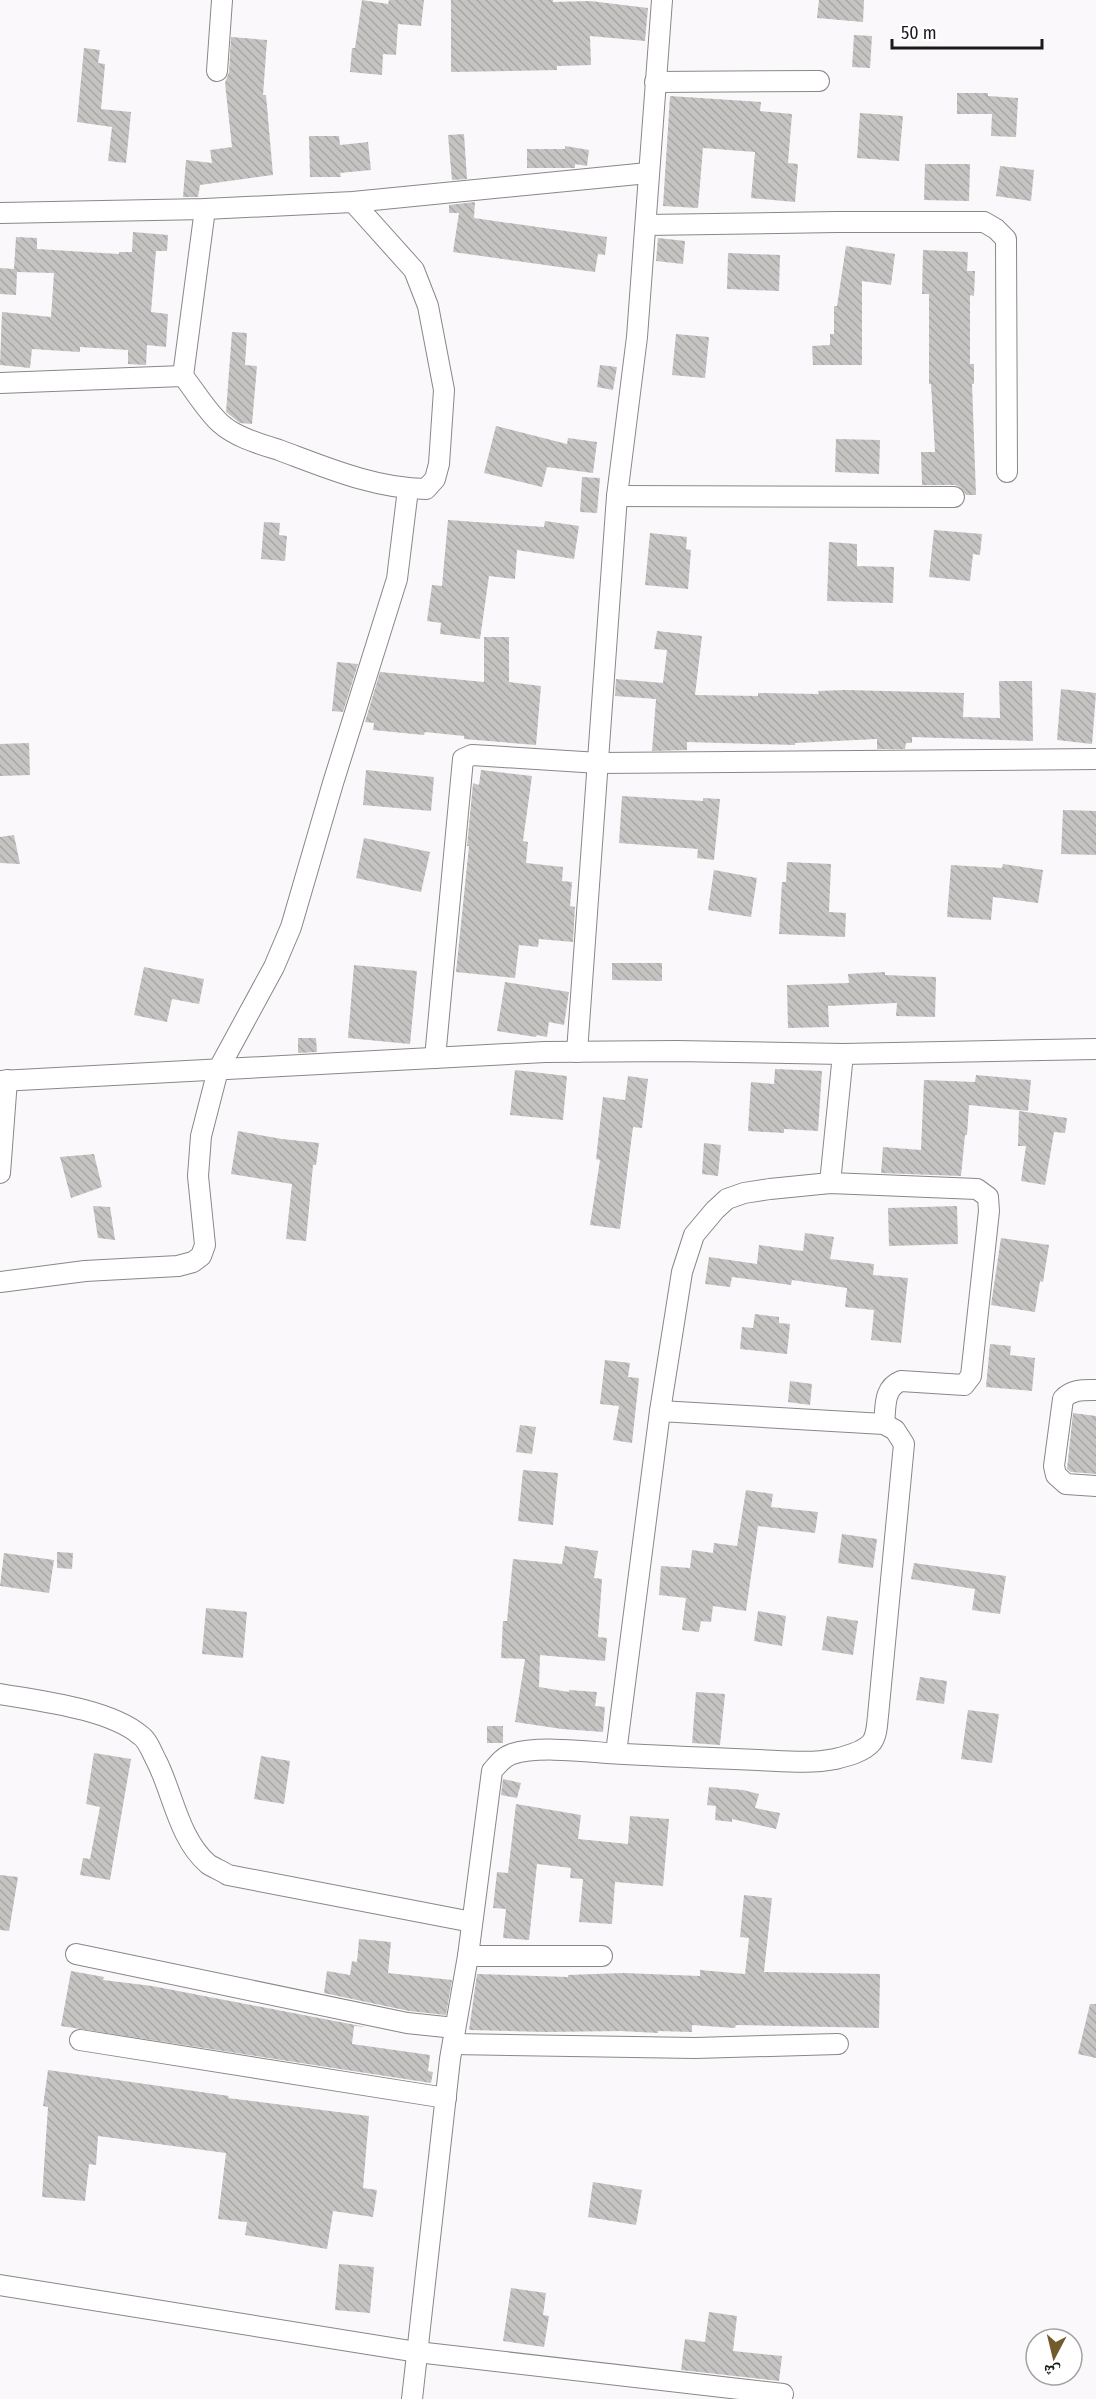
<svg xmlns="http://www.w3.org/2000/svg" width="1096" height="2399" viewBox="0 0 1096 2399" font-family="'Fira Sans Condensed','Noto Naskh Arabic',sans-serif">
<style>
.building{fill:url(#building-back-hatch)}
.lines{fill:none;stroke-linecap:round;stroke-linejoin:round}
.minor-casing{stroke:#898789;stroke-width:22}
.minor{stroke:#fff;stroke-width:20}
</style>
<defs>
<pattern id="building-back-hatch" width="6" height="6" patternUnits="userSpaceOnUse" patternTransform="scale(1.5)"><rect width="6" height="6" fill="#c6c4c2"/><path d="M-1 5l2 2M0 0l6 6M5-1l2 2" fill="none" stroke="#aaa8a6"/></pattern>
</defs>
<rect width="100%" height="100%" fill="#faf8fa"/>
<g class="building">
<path d="M362 0 388 4 389 0H424L421 26 398 24 396 55 383 54 382 75 350 72 352 48H355Z"/>
<path d="M451 0H553V2L590 1 648 8 645 41 590 36 591 65 557 66V70L451 72Z"/>
<path d="M819 0H864L863 22 817 18Z"/>
<path d="M854 35 872 36 870 68 852 67Z"/>
<path d="M231 37 267 40 263 95H266L273 175 200 185 198 197H183L186 160 212 163 210 150 232 147 225 83 229 72Z"/>
<path d="M84 48 100 50 98 63 105 64 101 109 131 112 126 163 108 161 112 127 77 122Z"/>
<path d="M957 93H988V96L1018 98 1016 137 991 136 992 114H957Z"/>
<path d="M670 96 761 102 760 111 792 114 788 163 798 164 795 202 751 198 755 152 703 148 698 208 663 206Z"/>
<path d="M860 113 903 116 899 161 857 158Z"/>
<path d="M464 134 467 179 452 180 448 135Z"/>
<path d="M309 136H339L340 145 368 142 371 170 340 173 341 177H310Z"/>
<path d="M565 146 589 150 587 166 575 164V168H527V149H565Z"/>
<path d="M925 164H970L969 201 924 200Z"/>
<path d="M1000 166 1034 170 1031 201 996 196Z"/>
<path d="M475 202 474 218 607 237 605 255 598 254 595 272 453 252 459 213H449V205Z"/>
<path d="M133 232 168 235 167 251H156L151 312 168 314 166 347 147 345 146 365 128 364V350L80 347V352L32 349 30 368 0 365 2 312 51 317 54 273 17 272 16 295 0 294V268L14 269 16 237 37 238V249L119 254V252H132Z"/>
<path d="M658 238 685 241 683 264 656 261Z"/>
<path d="M846 246 895 254 891 285 862 281V365H813L812 346 830 345V334H834V306H837Z"/>
<path d="M923 250 968 252 967 271H975L974 296 970 295V364H974V384H972L976 495H966L960 487 955 485H922L921 452H935L931 384H929V294H922Z"/>
<path d="M728 253 780 255 779 291 727 289Z"/>
<path d="M232 332 247 333 245 365 257 366 252 424 240 423 226 412Z"/>
<path d="M676 334 709 337 705 378 672 375Z"/>
<path d="M600 365 617 367 613 390 597 387Z"/>
<path d="M496 426 567 444 568 438 597 442 593 473 547 467 542 487 484 473Z"/>
<path d="M836 439 880 440 879 474 835 472Z"/>
<path d="M582 477 600 478 597 513 580 512Z"/>
<path d="M448 520 544 527 545 521 579 526 574 559 517 550 515 579 489 576 480 639 440 634 441 623 427 621 432 585 442 586Z"/>
<path d="M264 522 280 523 279 535 287 536 285 561 261 559Z"/>
<path d="M934 530 982 534 980 555 973 554 970 581 929 577Z"/>
<path d="M650 533 687 537 686 549 691 550 688 589 645 585Z"/>
<path d="M829 542 857 544V566L894 567 893 603 827 601Z"/>
<path d="M657 631 702 636 695 695 758 696V693L819 694 818 691 845 690 964 693 963 717 1000 718 999 681H1032L1033 741 912 737V743H906L905 749H877V739L795 743V745L687 742V750L652 751 656 699 615 696 616 679 663 683 667 650 654 649Z"/>
<path d="M484 637H509V682L541 686 536 745 464 739V736L425 732 424 735 373 730 374 723 365 722 380 672 484 682Z"/>
<path d="M337 662 358 664 343 712 332 711Z"/>
<path d="M1061 689 1096 693 1092 744 1057 740Z"/>
<path d="M29 743 30 775 0 776V744Z"/>
<path d="M366 770 434 777 431 811 363 805Z"/>
<path d="M481 770 532 776 523 841 528 842 526 863 563 867 562 881 572 882 570 906 575 907 573 942 539 939 538 947 519 945 515 978 456 972 469 846H467L473 783 479 785Z"/>
<path d="M622 796 703 801V798L720 799 714 860 697 858 698 849 619 843Z"/>
<path d="M1063 810 1096 811V855L1061 854Z"/>
<path d="M14 835 20 864 0 863V837Z"/>
<path d="M364 838 430 852 421 892 356 878Z"/>
<path d="M787 862 831 864 829 912 846 913 845 937 779 934 782 882H786Z"/>
<path d="M1003 864 1043 870 1038 903 993 897 991 920 947 917 951 865 1002 868Z"/>
<path d="M714 870 757 878 751 917 708 910Z"/>
<path d="M612 963H662V981L612 980Z"/>
<path d="M354 965 417 971 410 1044 348 1038Z"/>
<path d="M144 967 204 979 199 1004 172 999 167 1022 134 1015Z"/>
<path d="M885 972V975L936 977 935 1017 896 1016 897 1003 828 1006 829 1027 788 1028 787 985 849 983 848 974Z"/>
<path d="M505 982 569 992 564 1025 549 1022 547 1037 537 1035 536 1037 497 1031Z"/>
<path d="M298 1038H316L317 1052 298 1053Z"/>
<path d="M775 1069 822 1071 818 1131 784 1129V1133L748 1131 751 1082 774 1084Z"/>
<path d="M515 1070 567 1076 563 1120 510 1115Z"/>
<path d="M976 1075 1031 1080 1028 1111 969 1105 967 1135H965L961 1176 881 1173 883 1147 921 1150 924 1080 975 1082Z"/>
<path d="M628 1076 648 1079 642 1128 633 1127 620 1229 590 1225 600 1160 596 1159 603 1097 625 1100Z"/>
<path d="M1019 1111 1067 1118 1065 1133 1054 1132 1045 1185 1021 1181 1026 1146H1018Z"/>
<path d="M238 1131 282 1139 319 1143 316 1165H313L306 1241 286 1239 292 1184 231 1174Z"/>
<path d="M704 1143 721 1145 718 1176 702 1174Z"/>
<path d="M94 1154 102 1187 71 1198 60 1157Z"/>
<path d="M93 1206 110 1207 115 1240 98 1238Z"/>
<path d="M957 1206 958 1244 889 1246 888 1208Z"/>
<path d="M805 1233 834 1237 830 1259 874 1264 873 1275 908 1278 901 1343 871 1340 874 1310 845 1307 847 1288 792 1280 791 1285 732 1277 730 1287 705 1284 709 1257 757 1264 759 1245 803 1251Z"/>
<path d="M1001 1238 1049 1245 1043 1282 1040 1281 1035 1312 991 1305Z"/>
<path d="M755 1314 779 1317V1323L790 1324 787 1354 740 1349 742 1327 753 1328Z"/>
<path d="M990 1344 1011 1346 1010 1355 1035 1358 1032 1391 986 1387Z"/>
<path d="M605 1360 630 1363 628 1377 639 1378 632 1443 613 1440 619 1406 600 1404Z"/>
<path d="M790 1381 812 1384 810 1405 788 1402Z"/>
<path d="M1073 1413 1096 1416V1474L1071 1472 1067 1469Z"/>
<path d="M520 1425 536 1427 532 1454 516 1452Z"/>
<path d="M523 1470 558 1473 553 1525 518 1521Z"/>
<path d="M746 1490 773 1494 771 1507 818 1512 815 1533 758 1526 746 1611 713 1606 711 1622 701 1621 699 1632 682 1630 686 1598 659 1595 661 1566 690 1568 692 1550 713 1553 714 1543 737 1546Z"/>
<path d="M842 1534 877 1539 873 1568 838 1563Z"/>
<path d="M565 1546 598 1551 594 1578 602 1579 598 1637 607 1638 605 1661 540 1655 539 1687 569 1692V1690L597 1692 595 1706 605 1707 603 1732 562 1729 515 1722 525 1659 501 1658 503 1621H507L513 1559 562 1564Z"/>
<path d="M57 1552 73 1553 72 1569 57 1568Z"/>
<path d="M4 1553 54 1560 49 1593 0 1586Z"/>
<path d="M914 1563 1006 1576 1000 1614 972 1610 975 1589 911 1579Z"/>
<path d="M206 1608 247 1612 243 1658 202 1654Z"/>
<path d="M758 1611 786 1616 782 1646 754 1641Z"/>
<path d="M827 1616 858 1621 853 1655 822 1650Z"/>
<path d="M920 1677 947 1681 944 1704 916 1700Z"/>
<path d="M696 1692 725 1694 720 1745 692 1743Z"/>
<path d="M968 1710 999 1714 992 1763 961 1759Z"/>
<rect x="487" y="1726" width="16" height="17"/>
<path d="M94 1753 131 1759 110 1880 80 1875 83 1858 90 1859 100 1807 86 1804Z"/>
<path d="M261 1756 290 1761 284 1804 254 1799Z"/>
<path d="M503 1779 521 1783 517 1798 501 1795Z"/>
<path d="M709 1787 743 1790 759 1794 755 1808 780 1813 776 1829 732 1819V1822L715 1820 716 1806 707 1805Z"/>
<path d="M516 1804 581 1815 578 1839 628 1844 630 1816 669 1819 663 1886 615 1882 612 1924 579 1922 583 1879 570 1878 571 1868 537 1864 529 1940 503 1938 506 1909 493 1908 497 1872 508 1873Z"/>
<path d="M0 1875 18 1877 9 1931 0 1930Z"/>
<path d="M744 1895 772 1898 764 1972 880 1974 879 2028 736 2025 735 2028 692 2025V2032L658 2031V2033L621 2031 545 2032 469 2030 477 1974 568 1977V1975L623 1973 700 1976V1970L745 1974 749 1938 740 1937Z"/>
<path d="M359 1939 391 1942 388 1973 452 1980 446 2015 409 2011 324 1993 327 1971 350 1975 352 1961 357 1962Z"/>
<path d="M71 1971 104 1977 103 1980 152 1986 366 2027 354 2026 352 2044 430 2055 428 2071 433 2072 431 2083 61 2026Z"/>
<path d="M1090 2004H1096V2058L1078 2054Z"/>
<path d="M48 2070 229 2096 228 2098 369 2116 363 2188 377 2190 373 2217 333 2211 327 2249 245 2235 247 2222 218 2219 226 2153 98 2136 96 2165 89 2164 85 2201 42 2197 48 2107 43 2106Z"/>
<path d="M593 2182 642 2190 636 2225 588 2217Z"/>
<path d="M339 2264 374 2267 370 2313 335 2310Z"/>
<path d="M511 2288 546 2293 543 2315 549 2316 544 2347 503 2341Z"/>
<path d="M709 2312 737 2316 733 2351 782 2356 779 2381 681 2370 685 2339 705 2342Z"/>
</g>
<g class="lines">
<g class="minor-casing">
<g id="minor">
<path d="M217 71 222 0"/>
<path d="M655 82 819 81"/>
<path d="M205 209 183 376C195 391 206 410 220 423 235 437 260 444 279 450 325 467 376 489 426 489L435 479 439 464 444 390 428 306 414 270 353 202"/>
<path d="M0 213 205 209 353 202 648 173"/>
<path d="M646 225 837 222H984L996 229 1006 239 1007 472"/>
<path d="M0 383 183 376"/>
<path d="M617 496 954 497"/>
<path d="M577 1052 617 496 637 337 662 0"/>
<path d="M435 1058 463 759 472 755 599 763 1096 759"/>
<path d="M0 1081 545 1052 676 1051 843 1054 1096 1049"/>
<path d="M0 1173 7 1080"/>
<path d="M830 1183 843 1054"/>
<path d="M0 1282 85 1271 178 1266 193 1262 201 1256 205 1245 198 1176 201 1136 218 1070 274 967 291 927 333 783 397 579 408 489"/>
<path d="M1096 1390C1084 1390 1072 1389 1063 1399L1054 1466 1056 1475 1066 1484 1096 1486"/>
<path d="M660 1411 682 1272 694 1235 715 1210 727 1199 744 1193 770 1189 830 1183 977 1189 988 1197 989 1211 971 1376 964 1385 901 1381C883 1388 886 1407 884 1424"/>
<path d="M0 1694C40 1701 109 1709 140 1735 148 1740 152 1753 157 1762 173 1794 179 1839 208 1864 214 1868 222 1871 228 1875L472 1922"/>
<path d="M76 1954 407 2023 455 2028"/>
<path d="M468 1956H602"/>
<path d="M80 2040 446 2098"/>
<path d="M453 2044 695 2048 838 2044"/>
<path d="M0 2285 417 2352 783 2394"/>
<path d="M412 2399 450 2059 468 1956 492 1771C498 1764 503 1757 512 1754 536 1746 582 1751 607 1753 657 1756 708 1758 758 1760 783 1761 810 1764 835 1759 847 1756 864 1752 872 1742 877 1735 877 1724 878 1716L904 1444 895 1430 884 1424 660 1411 616 1753"/>
</g>
</g>
<use href="#minor" class="minor"/>
</g>
<g transform="translate(1054 2357) rotate(187)"><circle r="28" fill="#ffffff" stroke="#a4a3a4" stroke-width="1.5"/>
<path d="M0-4.5L10 22L0 15L-10 22Z" fill="#735c2c"/>
<text y="-9" font-size="16" font-weight="bold" text-anchor="middle" fill="#1b1a1b">ش</text>
</g>
<path d="M892 39v9h150v-9" fill="none" stroke="#1b1a1b" stroke-width="3"/>
<text x="901" y="39" font-size="18" fill="#1b1a1b" stroke="#ffffff" stroke-width="4.5" paint-order="stroke">50 m</text>
</svg>
